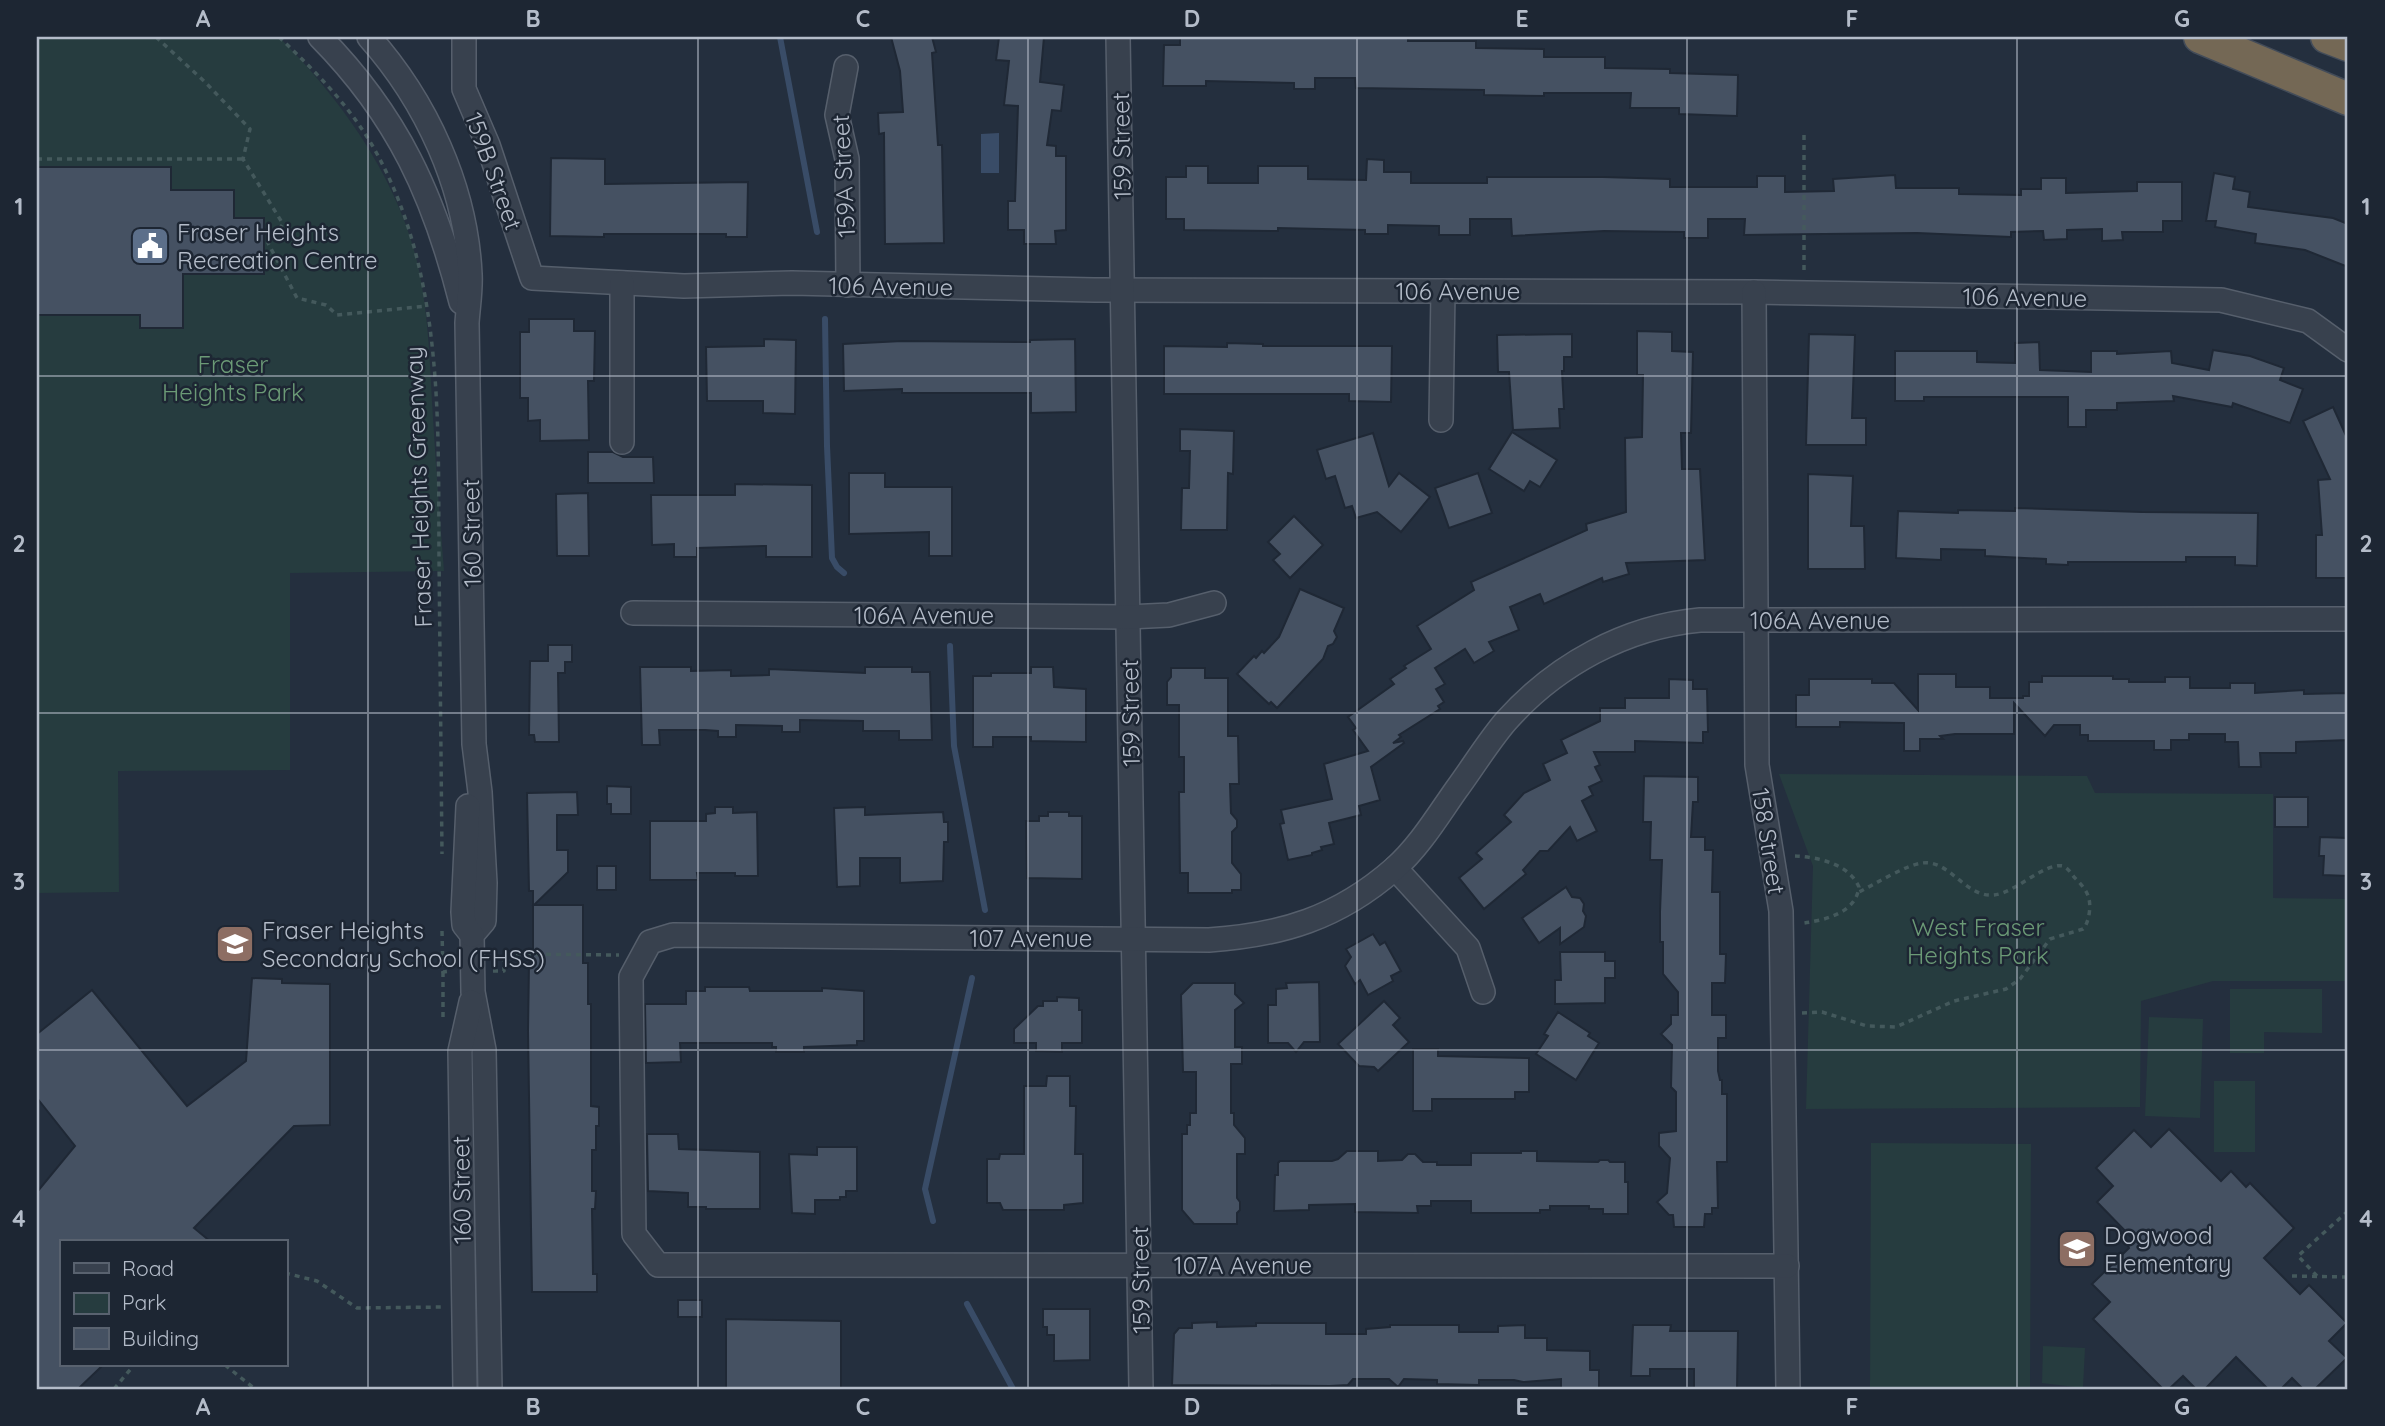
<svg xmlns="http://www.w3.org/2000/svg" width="2385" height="1426" viewBox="0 0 2385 1426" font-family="Quicksand,sans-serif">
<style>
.green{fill:#263c3f}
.water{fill:#394c67}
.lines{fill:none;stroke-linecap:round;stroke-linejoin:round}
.stream{stroke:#394c67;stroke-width:6}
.building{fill:#455162;stroke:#1f2835;stroke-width:2}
.minor-casing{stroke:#565f6c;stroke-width:26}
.highway-casing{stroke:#434c59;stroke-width:35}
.path{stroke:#44595c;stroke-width:3.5;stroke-dasharray:5 5;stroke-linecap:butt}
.minor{stroke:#38414e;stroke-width:23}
.highway{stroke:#746855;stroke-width:32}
.grid{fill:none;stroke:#b4bcc9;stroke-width:2;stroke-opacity:0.55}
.labels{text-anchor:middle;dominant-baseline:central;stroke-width:5;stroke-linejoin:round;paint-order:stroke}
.street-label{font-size:24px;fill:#b4bcc9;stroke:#1d2633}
.poi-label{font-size:24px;fill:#b4bcc9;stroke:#1d2633;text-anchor:start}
.park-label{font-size:24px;fill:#6b9a76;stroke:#1d2633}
.neatline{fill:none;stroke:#b4bcc9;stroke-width:2.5}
.grid-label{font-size:23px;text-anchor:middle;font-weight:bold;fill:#b4bcc9}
</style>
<rect width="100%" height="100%" fill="#242f3e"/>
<g class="green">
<path d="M37 37H279C342 100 400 181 419 270 429 319 430 368 433 418 436 469 440 520 444 571L290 573V770L118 771 119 892 37 893Z"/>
<path d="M1779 774 2087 776 2095 793 2273 794V898L2348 899V981H2213L2141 1001 2140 1107 1806 1109 1813 866Z"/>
<path d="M2230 989H2322V1033L2264 1032V1053H2230Z"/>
<path d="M2149 1017 2203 1019 2200 1118 2145 1116Z"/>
<rect x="2214" y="1081" width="41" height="71"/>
<path d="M1871 1143 2031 1144 2030 1389H1870Z"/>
<path d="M2043 1346 2085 1348 2083 1388 2042 1383Z"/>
</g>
<path class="water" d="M999 133V173H981V134Z"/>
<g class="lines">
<g class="stream">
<path d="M780 37 817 232"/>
<path d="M825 319 827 446 832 558 837 567 844 573"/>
<path d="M950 646 954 746 985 910"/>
<path d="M933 1221 925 1189 972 978"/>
<path d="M967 1304 1013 1389"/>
</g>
</g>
<g class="building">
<path d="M891 37H932L936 52 932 53 938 145H942L944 243 885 244 884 133 879 134 878 113 903 112 900 71Z"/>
<path d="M999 37H1044L1040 82 1064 85 1061 111 1052 110 1047 145 1056 146V156H1066V230L1055 231 1056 244H1024V230H1008V201H1015L1018 106 1004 105 1009 61 996 60Z"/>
<path d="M1180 37H1408V41H1476V48L1544 49V57H1605V68L1670 69V73L1738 75 1737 116 1679 114V108H1630L1631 93H1544V96L1484 95V90L1356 88 1355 78H1315V89H1294V83L1206 81V86H1163L1164 45H1180Z"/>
<path d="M551 158 605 159V184L748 182 747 237H726V234H604V237L550 236Z"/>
<path d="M1367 159 1384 160V172H1411V183H1487V177H1603L1670 179V187H1757V176H1785V192L1834 191 1833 179 1895 175 1896 188H1959V194L2021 195V189H2041V178H2066V193L2137 191V182H2182V221H2163V232H2122L2123 240 2102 241V229L2067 230V239L2044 240 2043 231 2011 232V237L1917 233 1744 235 1745 219H1708V238H1684V232L1604 231 1512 236 1511 219H1470V235H1439V226L1388 225V234H1365V230L1278 228V231L1184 230V219H1166V177H1186V166H1208V183H1258V166H1308V179L1366 180Z"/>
<path d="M37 167H171V190H234V218H264V274H183V328H140V315H37Z"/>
<path d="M2214 173 2235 177 2233 189 2250 192 2248 207 2333 218 2348 224V267L2305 250 2255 243 2256 234 2215 227 2216 221H2206Z"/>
<path d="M529 319H574V331H595L594 381H588L589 440 540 441V420L528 421V398H520V332H529Z"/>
<path d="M1637 331 1672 332V351L1693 352 1691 433H1681L1682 469H1700L1705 560 1626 563 1629 574 1603 582 1602 578 1544 604 1540 594 1510 607 1519 630 1489 642 1494 651 1474 663 1465 649 1435 668 1445 684 1436 689 1444 702 1438 706 1440 709 1399 735 1401 737 1393 743 1403 741 1404 743 1371 767 1380 800 1359 806 1361 815 1329 823 1334 844 1321 847 1322 850 1312 853V855L1288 860 1280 824 1284 823 1281 810 1332 799 1324 764 1368 751 1353 730 1356 728 1348 717 1394 684 1390 679 1406 668 1404 666 1431 649 1417 626 1474 590 1471 582 1587 530 1586 524 1626 512 1625 438 1642 437 1643 375H1637Z"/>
<path d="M1572 334V357H1564V371H1562L1564 409H1559L1560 428 1513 430 1509 372H1498L1497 335Z"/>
<path d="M1809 334 1855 335 1852 418H1866V445H1806Z"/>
<path d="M764 339 796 340 795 414 763 413V401H707L706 347 764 346Z"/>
<path d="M1075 339 1076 412 1031 413V393H902V389L844 391 843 344 902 341 1030 342V340Z"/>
<path d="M2039 342 2040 370 2091 372V351H2117V354L2171 351 2172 363 2209 370 2213 350 2250 356 2284 368 2280 380 2303 389 2290 423 2233 403 2232 407 2173 396 2174 401 2117 403V410H2086V427H2068V397H1924V401H1895V351H1977V362L2015 363V343Z"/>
<path d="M1227 343 1263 344V346H1392L1391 402 1349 401V394H1164V346L1227 347Z"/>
<path d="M2333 407 2348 440V578H2316V535H2322L2318 480 2330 479 2303 421Z"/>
<path d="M1180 429 1234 431 1233 474 1228 473 1227 530H1181L1182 488H1189L1190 451H1180Z"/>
<path d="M1512 432 1557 460 1540 487 1530 481 1524 491 1489 469Z"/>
<path d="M1373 433 1389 486 1399 473 1430 497 1401 532 1377 512 1356 518 1352 506 1345 508 1335 476 1326 479 1317 450Z"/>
<path d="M588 452H613L623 457H653L654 483H588Z"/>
<path d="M849 473H885V487H952V556H929V532L849 534Z"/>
<path d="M1478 473 1492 513 1449 528 1435 488Z"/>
<path d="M1808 474 1853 476 1851 526H1864L1865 569H1808Z"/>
<path d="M735 484 812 485V557H766V546L697 548V557H674V544L652 545 651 495H735Z"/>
<path d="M588 493 589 556H557L556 494Z"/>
<path d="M2015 508 2142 512 2258 513 2257 566 2235 565V557H2186V562H2068V565L2046 564V559L1985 556V550L1941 549V560L1896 558 1898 511 1958 513V510L2015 511Z"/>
<path d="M1294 516 1323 545 1290 578 1273 560 1280 554 1268 542Z"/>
<path d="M1300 589 1344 608 1334 631 1337 637 1333 644 1328 646 1323 659 1277 708 1271 702 1269 704 1237 674 1254 656 1256 658 1262 651 1264 653 1279 637Z"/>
<path d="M548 645H572V662H565V673H558L559 742H535L534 735H529L530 661H548Z"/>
<path d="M640 667H691V671L731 670V676L769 675V669L865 673V667H912V672H930L932 740H899V731H863V721L800 720V732H782V726L736 725V737H718V731L705 730H659L660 745H642Z"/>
<path d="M1031 667H1053L1054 687 1086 689V742L1031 741V737H993V747H973V676H991V673H1031Z"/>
<path d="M1171 668H1205V678H1228V736H1238L1239 784H1230L1231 813 1237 820V827L1232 832V863L1241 874V890H1232V893H1188V873H1180L1179 792H1184V757H1179V705H1167V682L1171 677Z"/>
<path d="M1918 674H1956V687H1990V698H2023V696H2029V682H2042V676H2113V679H2129V682H2165V677H2190V688H2230V683H2255V693L2304 690V694L2348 693V740L2296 742V753H2260L2261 767H2239L2238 742H2225V734H2189V740H2171V750H2154V741H2088V735H2080V725H2054L2045 736 2014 703V734H1955L1940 736 1943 739H1920V751H1904V723L1840 722V727H1796V695H1809V679H1872V683H1894L1918 710Z"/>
<path d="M1669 679 1693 680V689H1707L1708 732H1703V743L1635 741V752H1594L1600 765 1595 767 1602 781 1589 787 1593 795 1582 801 1597 831 1577 841 1570 827 1548 851H1540L1523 870 1526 874 1484 909 1459 878 1482 859 1476 853 1511 822 1504 815 1524 793 1550 780 1543 764 1567 753 1561 740 1600 721V708H1625V698H1669Z"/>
<path d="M1644 776 1698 777V802H1693L1691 837H1705V850H1713L1712 892H1720V954H1726L1725 983H1712V1015H1726V1038H1718V1071L1720 1080H1722V1094H1727V1162H1717L1718 1208H1712V1214H1705L1704 1227H1674L1673 1215H1669L1657 1202 1667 1193 1670 1158 1659 1146V1133L1676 1131V1092L1671 1087 1672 1045 1661 1034 1671 1024V1015H1678V992L1663 974V942H1660V912L1662 860H1650L1651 822H1643Z"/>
<path d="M607 786 631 787V814H611V804H607Z"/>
<path d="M577 792 578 815H557V850H568V872L534 905H583V963H588V1004H591V1106L599 1107V1126H596V1150H592V1191H596L595 1209H592L593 1274H597V1292H532L528 1031 529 963H533V891H529L527 793Z"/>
<rect x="2275" y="797" width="33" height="30"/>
<path d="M715 807H733V813L757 812 758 876H735V873H697L698 880H650V821H706V814L715 813Z"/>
<path d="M865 807V815L943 812 944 822H948V842H944L943 881 900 883V858H860V886L837 887 834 808Z"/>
<path d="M1048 812H1069V816H1082V879L1027 878 1026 821H1039V816H1048Z"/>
<path d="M2320 837 2348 838V876L2323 875 2324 856H2319Z"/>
<rect x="597" y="866" width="19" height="24"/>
<path d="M1566 887 1572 897 1580 898 1584 904 1583 911 1586 916 1584 927 1560 944V928L1539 943 1522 918Z"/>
<path d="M1373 934 1380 945 1385 942 1401 971 1391 976 1393 981 1368 995 1360 980 1355 984 1345 966 1351 957 1346 949Z"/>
<path d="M1560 952H1605V961H1615V978H1605V1003L1555 1004V980H1561Z"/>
<path d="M252 978 282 979V983L330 984V1125L294 1126 194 1228 211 1242H61V1365H103L78 1389H37V1192L75 1146 37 1098V1034L92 990 187 1106 246 1061Z"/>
<path d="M1319 982 1320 1042H1304L1296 1052 1288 1043H1268V1005H1276V989L1287 988 1286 983Z"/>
<path d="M1193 983H1235V994L1244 1003 1235 1010V1047H1242V1064H1231V1113H1234V1125L1245 1138V1154H1237V1198L1240 1202V1210L1237 1213V1224H1194L1182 1210V1134H1187V1125H1190V1113H1196V1072H1183L1181 995Z"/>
<path d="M705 987H749L750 991H822V988L864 991V1041H857V1045L804 1047V1052H776V1047H772V1043H680L681 1062 646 1063 645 1004H686V991H705Z"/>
<path d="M1057 997 1079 998V1010H1082V1043H1062V1052L1036 1051V1043H1014V1029L1038 1006H1043V1001H1057Z"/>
<path d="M1384 1001 1400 1018 1393 1025 1409 1042 1378 1071 1374 1067 1359 1066 1338 1044Z"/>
<path d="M1558 1012 1590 1033 1588 1036 1599 1043 1576 1080 1536 1054 1548 1036 1544 1034Z"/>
<path d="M1413 1049H1438V1056L1529 1058V1092H1515V1099H1432V1111H1413Z"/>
<path d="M1047 1076H1070V1106H1076L1075 1154H1083V1203L1064 1205V1210H1003L1000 1203H987V1159H999L1000 1154H1024V1086H1046Z"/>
<path d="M2169 1129 2221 1181 2231 1171 2246 1187 2250 1183 2294 1228 2264 1258 2300 1294 2309 1285 2347 1323 2329 1341 2347 1358 2315 1389H2303L2292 1378 2281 1389H2268L2236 1357 2205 1389H2196L2183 1376 2169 1389H2163L2093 1319 2110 1302 2092 1284 2129 1248 2128 1246 2134 1240 2097 1202 2113 1186 2096 1168 2134 1130 2151 1147Z"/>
<path d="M647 1134H678L679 1149 760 1152V1209H706V1207H688V1193L648 1191Z"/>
<path d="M817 1147H857V1191H846V1197H840V1200H815V1214L792 1213 789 1154 817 1155Z"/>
<path d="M1347 1151H1378V1161L1402 1160 1408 1154H1415L1423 1162H1437V1165H1471V1153H1521V1151H1537V1161L1598 1162 1600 1160H1608L1610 1162H1625V1182H1628V1214H1603V1209H1589V1206H1550V1210H1540V1213H1471V1201H1431V1206H1417L1418 1213 1355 1212V1204L1309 1205V1210L1274 1211 1275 1175H1278V1163L1280 1161H1332L1338 1159Z"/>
<rect x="678" y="1300" width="24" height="17"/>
<path d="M1043 1309H1090V1360L1054 1361V1335H1047V1327H1043Z"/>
<path d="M726 1319 841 1321V1389H726Z"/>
<path d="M1217 1322V1327L1256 1326V1323H1326V1334H1366V1329L1390 1327V1325H1459V1332H1498V1326L1525 1325V1338H1547V1350L1590 1351V1370H1599V1388H1561V1379L1523 1382 1514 1380H1479V1385L1437 1384V1380L1404 1379 1398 1387 1389 1379H1353L1348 1385 1330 1386 1172 1385 1174 1334 1179 1328H1192V1323Z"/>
<path d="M1633 1325H1671L1670 1331H1738L1737 1389H1694V1369H1650V1376H1631Z"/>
</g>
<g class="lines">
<g class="minor-casing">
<g id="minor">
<path d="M320 37C398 116 434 196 461 302"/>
<path d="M369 37C426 101 466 187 470 274 471 290 468 307 467 323L474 744 480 792 485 883 484 921 472 935 473 992 484 1050 490 1389"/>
<path d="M464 37V89L488 145 532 278 684 286 792 283 1094 290 1754 292 2221 300 2308 321 2348 350"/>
<path d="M1118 37 1141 1389"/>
<path d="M846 67 837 115 847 159 848 285"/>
<path d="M622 283V442"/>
<path d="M1754 292 1757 765 1781 911 1788 1389"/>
<path d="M1441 420 1443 291"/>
<path d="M633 613 1128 617 1169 615 1214 603"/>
<path d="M468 806 463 912 464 925 472 935"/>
<path d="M1395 868 1468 948 1483 992"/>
<path d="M1787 1266 658 1265 634 1234 631 977 650 942 673 935 1209 940C1282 935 1338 918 1394 869 1419 847 1437 817 1456 790 1473 767 1488 742 1506 721 1556 665 1625 627 1700 620L2348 619"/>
<path d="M465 1389 460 1051 471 1002"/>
</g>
</g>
<g class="highway-casing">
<g id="highway">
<path d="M2200 37 2348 99"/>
<path d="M2327 37 2348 45"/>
</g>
</g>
<g class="path">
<path d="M156 37 205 82 250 129 243 159 283 224 268 243 297 298 326 305 337 315 427 306"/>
<path d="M279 37C313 69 348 104 372 145 444 269 438 419 439 557 440 656 441 755 442 854"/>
<path d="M1804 135V270"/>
<path d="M37 159H243"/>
<path d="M1795 856C1818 857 1849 864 1859 887 1856 913 1825 920 1804 923"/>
<path d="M442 931 443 972 451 971"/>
<path d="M493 971H504V954L619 955"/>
<path d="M443 972V1022"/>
<path d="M1802 1013 1822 1012 1867 1026 1896 1027 1954 1001 2006 989 2020 979 2050 939 2083 929C2089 923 2091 907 2089 899 2087 890 2080 883 2074 877 2071 873 2068 868 2063 866 2045 862 2015 893 1994 895 1965 898 1950 859 1922 863 1906 865 1875 884 1859 892"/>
<path d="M285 1273 317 1281 357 1308 442 1307"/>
<path d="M2292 1276 2348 1277"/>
<path d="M2317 1276 2298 1256 2348 1211"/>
<path d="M225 1365 255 1389"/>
<path d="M2347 1365 2348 1367"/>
<path d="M114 1389 134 1365"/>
</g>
<use href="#minor" class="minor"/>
<use href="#highway" class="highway"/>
</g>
<path class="grid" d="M368 37V1389M698 37V1389M1028 37V1389M1357 37V1389M1687 37V1389M2017 37V1389M37 376H2348M37 713H2348M37 1050H2348"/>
<defs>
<g id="civic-square" transform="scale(2.0125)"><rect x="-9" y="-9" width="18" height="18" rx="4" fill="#5c6f8a" stroke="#1d2633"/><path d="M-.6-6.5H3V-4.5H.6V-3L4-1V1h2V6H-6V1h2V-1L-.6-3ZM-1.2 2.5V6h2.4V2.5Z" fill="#fff"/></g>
<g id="school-square" transform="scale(2.0125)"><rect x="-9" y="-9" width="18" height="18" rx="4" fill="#8d6e63" stroke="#1d2633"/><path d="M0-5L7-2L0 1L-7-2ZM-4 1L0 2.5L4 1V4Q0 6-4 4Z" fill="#fff"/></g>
</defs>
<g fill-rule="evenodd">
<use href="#civic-square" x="150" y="246"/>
<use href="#school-square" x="235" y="944"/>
<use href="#school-square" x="2077" y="1249"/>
</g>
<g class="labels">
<g class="street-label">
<text transform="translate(1121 146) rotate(-91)">159 Street</text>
<text transform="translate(494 171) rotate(70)">159B Street</text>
<text transform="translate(843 176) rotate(-93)">159A Street</text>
<text transform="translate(891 286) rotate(1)">106 Avenue</text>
<text x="1458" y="291">106 Avenue</text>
<text transform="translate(2025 297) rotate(1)">106 Avenue</text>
<text transform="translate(418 487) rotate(-92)">Fraser Heights Greenway</text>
<text transform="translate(471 533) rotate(-91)">160 Street</text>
<text x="924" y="615">106A Avenue</text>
<text x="1820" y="620">106A Avenue</text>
<text transform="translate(1130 713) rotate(-91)">159 Street</text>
<text transform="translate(1769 841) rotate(81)">158 Street</text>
<text x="1031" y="938">107 Avenue</text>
<text transform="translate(461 1190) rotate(-91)">160 Street</text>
<text x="1243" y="1265">107A Avenue</text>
<text transform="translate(1140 1280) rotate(-91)">159 Street</text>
</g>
<g class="poi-label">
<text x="177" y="232">Fraser Heights<tspan x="177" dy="28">Recreation Centre</tspan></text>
<text x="262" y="930">Fraser Heights<tspan x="262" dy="28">Secondary School (FHSS)</tspan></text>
<text x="2104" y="1235">Dogwood<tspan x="2104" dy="28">Elementary</tspan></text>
</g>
<g class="park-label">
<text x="233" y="364">Fraser<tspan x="233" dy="28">Heights Park</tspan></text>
<text x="1978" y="927">West Fraser<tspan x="1978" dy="28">Heights Park</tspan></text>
</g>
</g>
<rect width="2385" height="1426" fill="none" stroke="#1d2633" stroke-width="77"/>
<rect x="60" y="1240" width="228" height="126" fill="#1d2633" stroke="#59626f" stroke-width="2"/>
<rect x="74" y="1263" width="35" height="10" fill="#38414e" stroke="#59626f" stroke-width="2"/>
<text x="122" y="1276" font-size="21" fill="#b4bcc9">Road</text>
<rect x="74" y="1293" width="35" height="21" fill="#263c3f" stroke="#59626f" stroke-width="2"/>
<text x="122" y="1310" font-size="21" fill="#b4bcc9">Park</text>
<rect x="74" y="1328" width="35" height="21" fill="#455162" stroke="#59626f" stroke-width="2"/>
<text x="122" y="1346" font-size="21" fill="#b4bcc9">Building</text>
<rect x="38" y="38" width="2308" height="1350" class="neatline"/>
<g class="grid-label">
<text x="203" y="27">A</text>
<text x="533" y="27">B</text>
<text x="863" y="27">C</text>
<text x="1192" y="27">D</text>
<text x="1522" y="27">E</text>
<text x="1852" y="27">F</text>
<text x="2182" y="27">G</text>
<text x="19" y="215">1</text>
<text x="2366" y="215">1</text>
<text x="19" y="552">2</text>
<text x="2366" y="552">2</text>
<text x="19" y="890">3</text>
<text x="2366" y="890">3</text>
<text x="19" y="1227">4</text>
<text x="2366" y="1227">4</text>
<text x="203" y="1415">A</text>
<text x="533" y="1415">B</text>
<text x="863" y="1415">C</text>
<text x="1192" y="1415">D</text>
<text x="1522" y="1415">E</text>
<text x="1852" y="1415">F</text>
<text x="2182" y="1415">G</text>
</g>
</svg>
